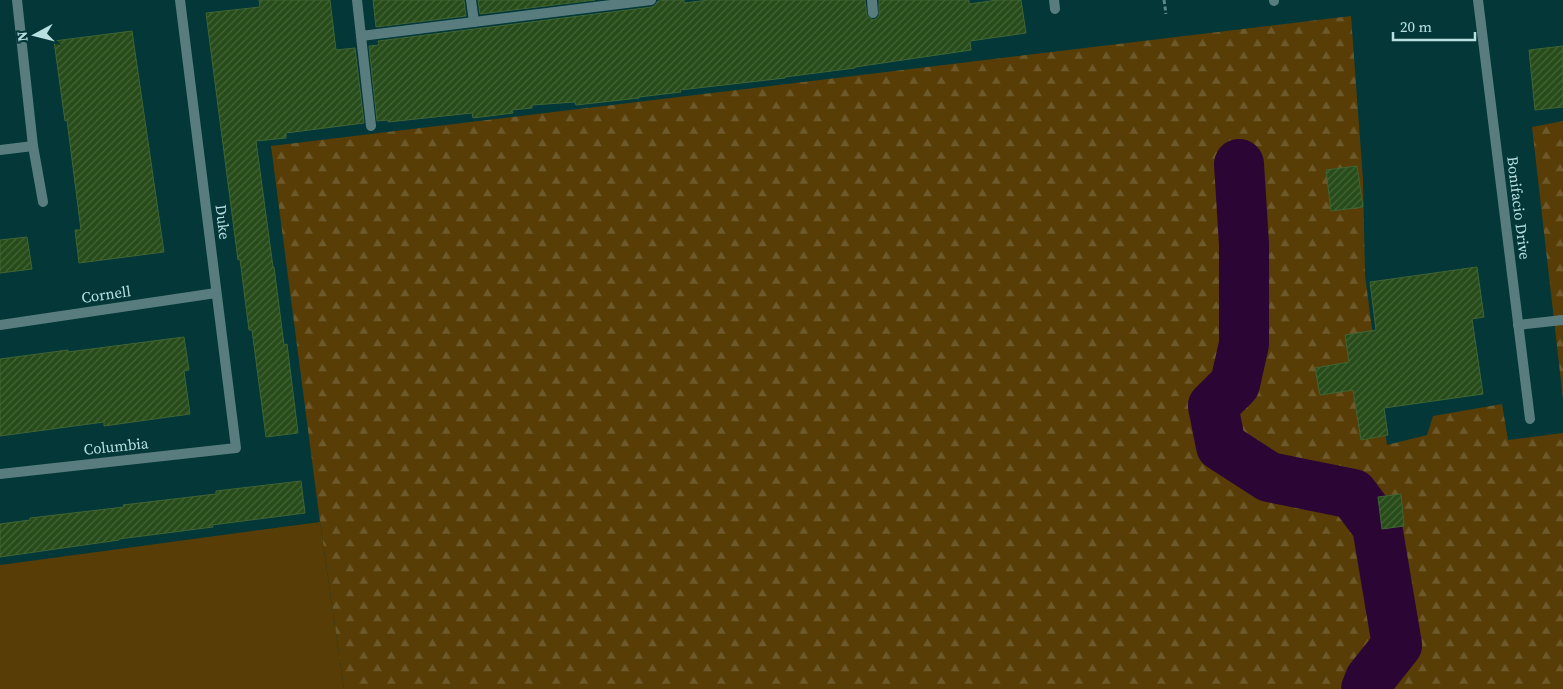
<svg xmlns="http://www.w3.org/2000/svg" width="1563" height="689" viewBox="0 0 1563 689" font-family="'Source Serif 4',serif">
<style>
.grass{fill:#583d06}
.forest{fill:url(#forest-firs)}
.lines{fill:none;stroke-linecap:round;stroke-linejoin:round}
.river{stroke:#2b0635;stroke-width:50}
.building{fill:url(#building-hatch);stroke:#406434}
.path{stroke:#5d8b8c;stroke-width:3;stroke-dasharray:4 2.5;stroke-linecap:butt}
.minor{stroke:#597d7e;stroke-width:10}
.labels{text-anchor:middle;dominant-baseline:central;stroke-width:4;stroke-linejoin:round;paint-order:stroke}
.street-label{font-size:15px;fill:#b8e0e1;stroke:#033738}
</style>
<defs>
<pattern id="forest-firs" width="22" height="20" patternUnits="userSpaceOnUse" patternTransform="scale(1.25)"><rect width="22" height="20" fill="#583d06"/><path d="M5 1l3.5 6h-7zM16 11l3.5 6h-7z" fill="#6e592a"/></pattern>
<pattern id="building-hatch" width="6" height="6" patternUnits="userSpaceOnUse" patternTransform="scale(1.25)"><rect width="6" height="6" fill="#274c19"/><path d="M-1 1l2-2M0 6l6-6M5 7l2-2" fill="none" stroke="#44663a"/></pattern>
</defs>
<rect width="100%" height="100%" fill="#033738"/>
<path class="grass" d="M320 522 344 689H0V565Z"/>
<g class="forest">
<path d="M1351 16 1363 180 1365 275 1387 445 1427 435 1433 416 1502 404 1508 440 1563 433V689H344L320 522 271 146Z"/>
<path d="M1563 121V399L1532 127Z"/>
</g>
<g class="lines">
<path class="river" d="M1239 164 1244 244V344L1235 384 1213 406 1221 446 1269 477 1353 494 1377 526 1397 645 1370 679 1366 689"/>
</g>
<g class="building">
<path d="M259 0H330L336 50 355 48 364 123 286 133V138L256 141 273 267H274L284 345 287 344 298 433 266 437 252 330H249L240 259 238 260 206 13 260 7Z"/>
<path d="M373 0H464L466 16 376 27Z"/>
<path d="M478 0H595L480 14Z"/>
<path d="M670 0H684V3L709 0H865L867 16 873 20 876 19 879 16V0H969V4L997 0H1021L1026 33 970 41 971 50 855 67V68L785 77V78L680 90 681 92 639 97V98L576 105 575 102 532 105V108L512 110 513 113 473 118 472 113 388 122V120L377 121 369 46 379 45 378 41 652 7 655 5 658 1Z"/>
<path d="M132 31 164 252 79 263 75 230H81L67 120 65 121 54 41Z"/>
<path d="M1563 46V107L1535 110 1529 50Z"/>
<path d="M1357 166 1363 207 1331 211 1326 170Z"/>
<path d="M27 237 32 269 0 273V240Z"/>
<path d="M1477 267 1484 317 1472 319 1483 394 1384 408 1388 435 1361 440 1353 390 1320 395 1315 368 1349 362 1345 335 1376 330 1370 282Z"/>
<path d="M184 337 189 370 184 371 190 414 104 426V422L0 436V359L68 350V352Z"/>
<path d="M301 481 305 513 212 525 213 527 119 539V540L0 557V524L30 520V518L124 507 123 505 216 494V491Z"/>
<path d="M1401 494 1404 526 1382 529 1378 497Z"/>
</g>
<g class="lines">
<path class="path" d="M1164 0 1166 14"/>
<g class="minor">
<path d="M17 0 33 146 43 202"/>
<path d="M357 0 371 126"/>
<path d="M471 0 474 22"/>
<path d="M872 0 873 13"/>
<path d="M1054 0 1055 9"/>
<path d="M1274 0V1"/>
<path d="M1478 0 1530 419"/>
<path d="M361 36 651 0"/>
<path d="M0 150 33 146"/>
<path d="M0 325 216 293"/>
<path d="M1518 325 1563 320"/>
<path d="M0 474 236 448 180 0"/>
</g>
</g>
<g class="labels">
<g class="street-label">
<text transform="translate(1519 208) rotate(83)">Bonifacio Drive</text>
<text transform="translate(223 222) rotate(83)">Duke</text>
<text transform="translate(106 294) rotate(-8)">Cornell</text>
<text transform="translate(116 446) rotate(-6)">Columbia</text>
</g>
</g>
<g transform="translate(35 35) rotate(263)" stroke="#033738" stroke-width="4" paint-order="stroke">
<path d="M0-4L9 19L0 12L-9 19Z" fill="#b8e0e1"/>
<text y="-8" font-size="14" font-weight="bold" text-anchor="middle" fill="#b8e0e1">N</text>
</g>
<path d="M1393 32v8h82v-8" fill="none" stroke="#b8e0e1" stroke-width="2.5"/>
<text x="1400" y="32" font-size="15" fill="#b8e0e1" stroke="#033738" stroke-width="4" paint-order="stroke">20 m</text>
</svg>
